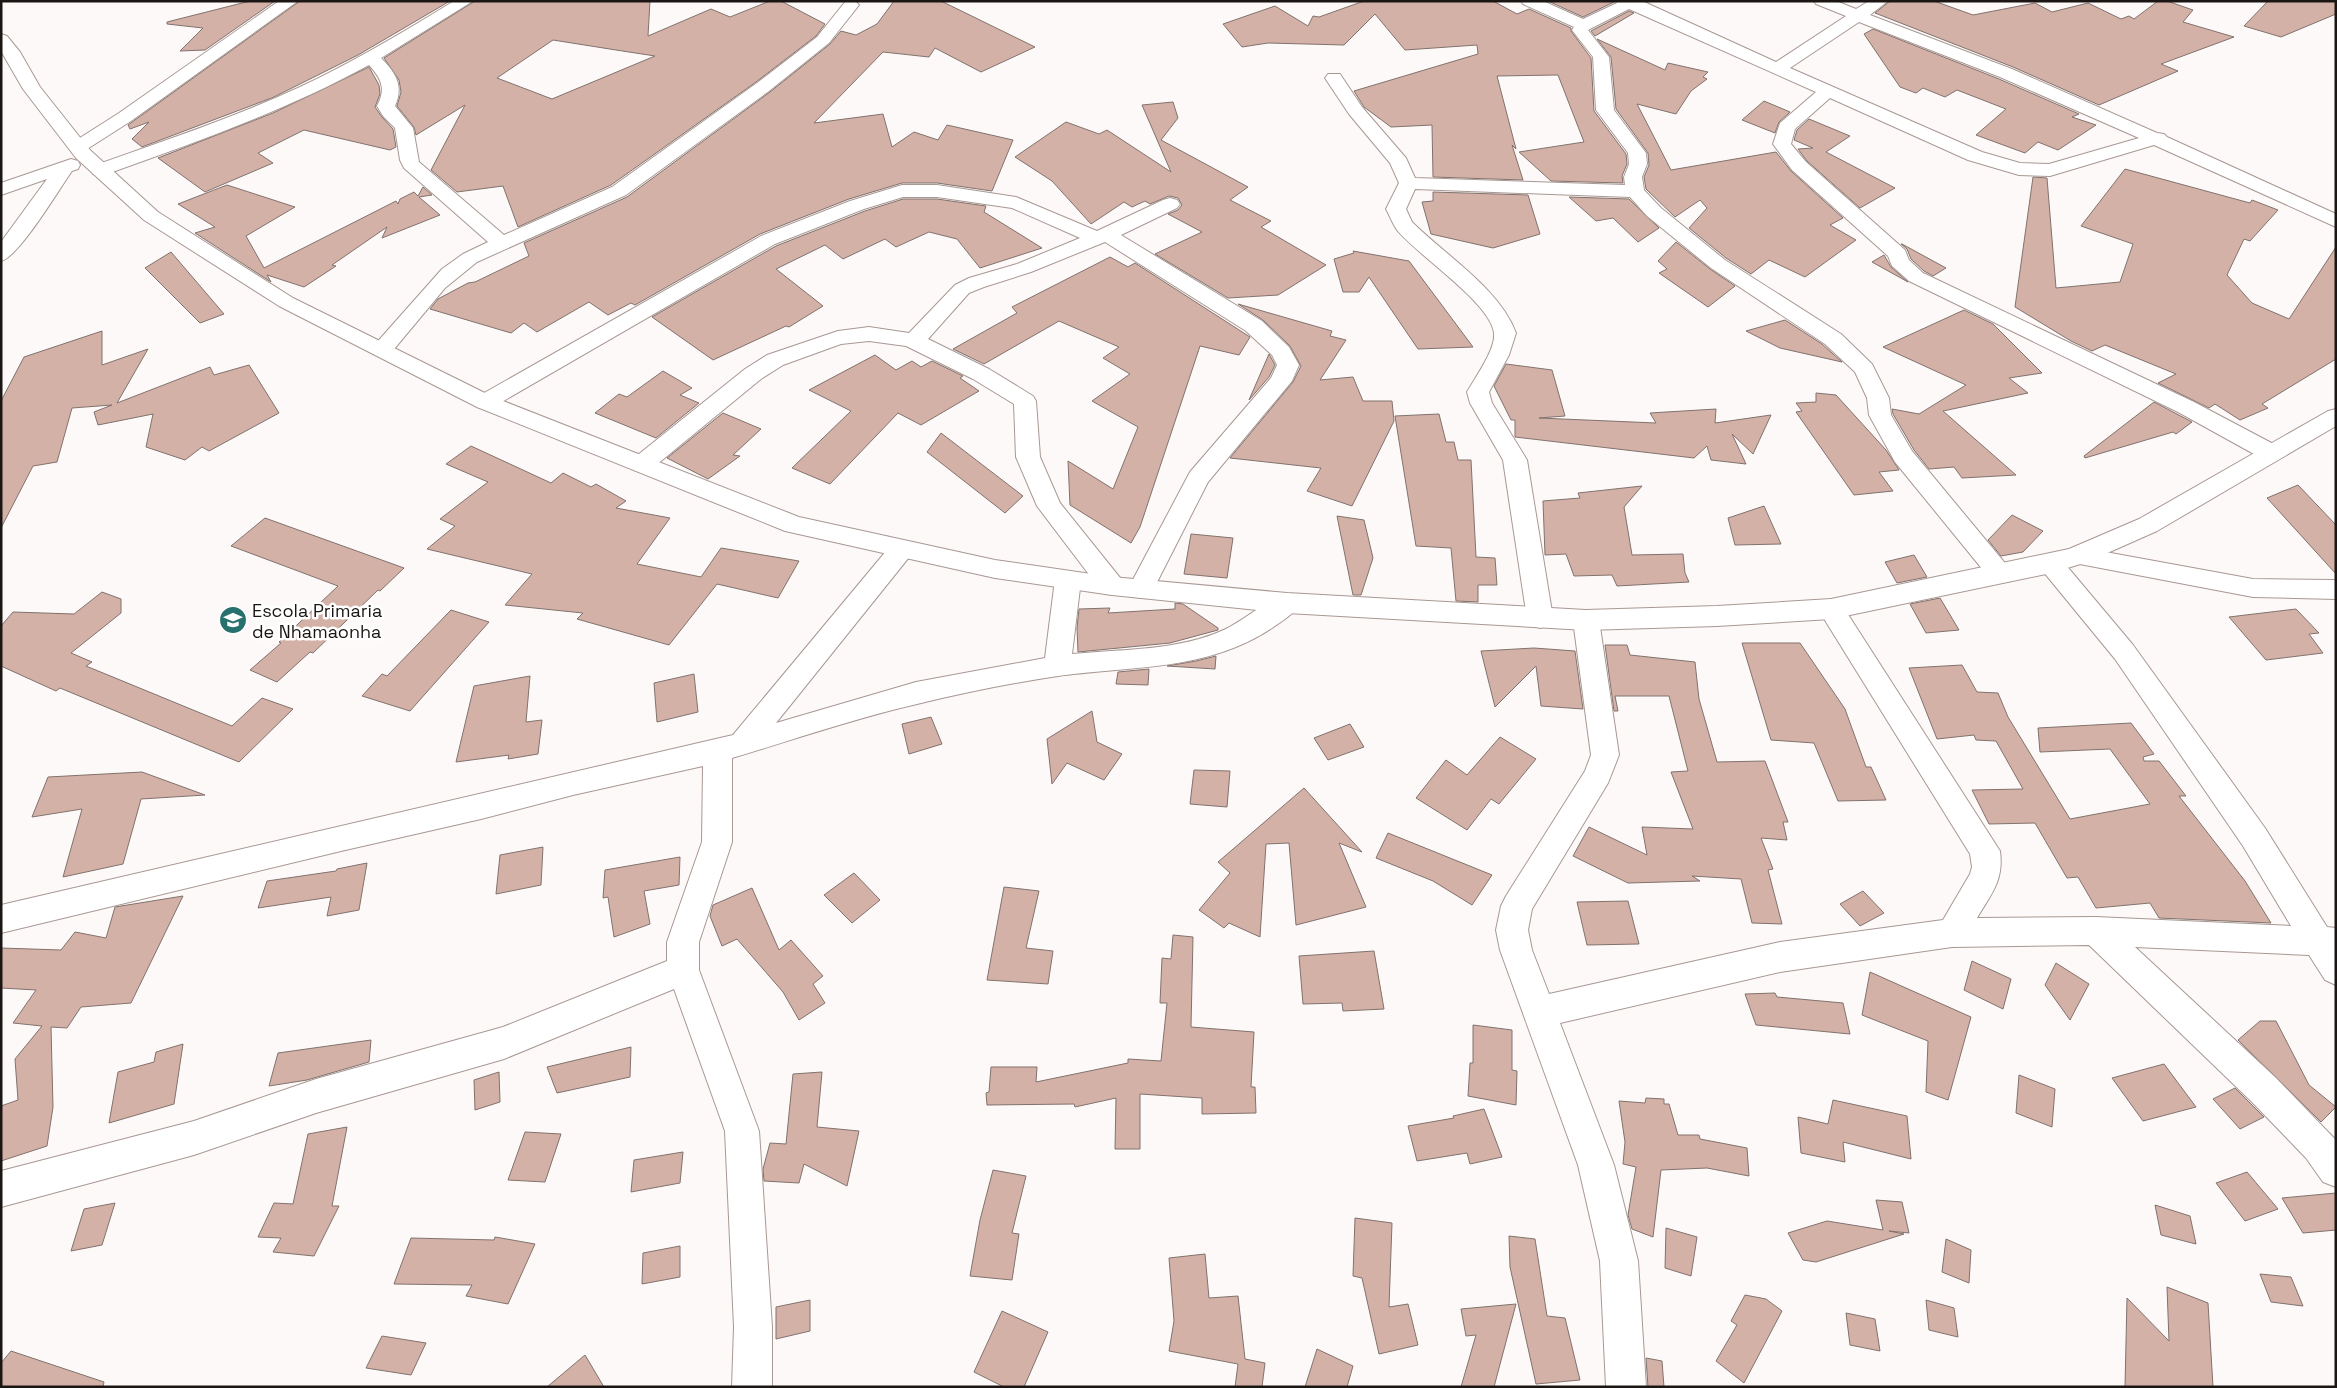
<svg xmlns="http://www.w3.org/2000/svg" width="2337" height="1388" viewBox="0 0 2337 1388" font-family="'Space Grotesk',sans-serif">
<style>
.building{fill:#d4b1a6;stroke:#81726e;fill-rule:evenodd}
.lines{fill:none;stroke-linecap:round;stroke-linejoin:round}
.street-casing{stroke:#a89893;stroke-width:2}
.secondary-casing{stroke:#a89893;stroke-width:2}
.street{fill:#fff;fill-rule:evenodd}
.secondary{fill:#fff;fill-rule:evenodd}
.labels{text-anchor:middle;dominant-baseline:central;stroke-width:5;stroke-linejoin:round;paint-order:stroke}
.poi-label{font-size:18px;fill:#1b1614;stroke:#fff;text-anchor:start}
</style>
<rect width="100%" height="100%" fill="#fdf9f8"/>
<g class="building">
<path d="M250 1H275L205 50 180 51 203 28 167 24V22Z"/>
<path d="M300 1H450L358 55 274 97 142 147 132 139 149 122 130 129 128 125Z"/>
<path d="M475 1H650L648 36 711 9 730 17 770 1H781L825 24 816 36 756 82 611 185 518 227 503 186 457 192 431 170 465 105 416 135 414 127 397 106 401 92 399 80 384 58ZM553 40 616 50 655 56 552 99 497 78Z"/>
<path d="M894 1H941L1035 47 981 72 935 48 929 57 883 52 814 123 883 114 892 147 914 132 938 140 947 125 1013 140 992 191 937 183H902L849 199 760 234 635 305 631 303 608 315 589 302 537 332 524 323 511 333 430 309 438 299 468 283 475 282 529 256 524 243 627 197 770 92 830 44 841 31 856 35 877 24Z"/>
<path d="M1364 1H1493L1517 14 1529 9 1571 28V31L1591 58 1594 111 1626 154 1627 164 1622 176 1623 183 1551 181 1519 152 1584 142 1558 75 1497 76 1516 149 1512 145 1523 180 1433 177 1432 125 1391 127 1364 107 1354 91 1478 54 1477 45 1405 50 1375 14 1344 45 1268 43 1242 47 1223 24 1275 6 1308 26 1313 16 1319 17Z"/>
<path d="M1548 1H1614V2L1583 17Z"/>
<path d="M1890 1H1934L1973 15 2035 3 2052 12 2088 3 2121 19 2129 16 2134 19 2158 1H2167L2193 10 2183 22 2234 37 2161 64 2178 71 2099 105 2013 67 1875 13Z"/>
<path d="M2268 1H2336V14L2281 37 2244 26Z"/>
<path d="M1629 11 1634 13 1595 36 1591 31Z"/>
<path d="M1873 29 1999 79 2079 114 2072 117 2096 125 2058 150 2038 142 2025 153 1976 135 2006 109 1957 90 1945 97 1923 88 1916 93 1900 87 1864 34Z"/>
<path d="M1597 39 1665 70 1668 63 1708 72 1703 77 1707 79 1691 91 1676 114 1637 104 1671 170 1776 152 1791 171 1843 218 1830 225 1856 240 1805 277 1769 260 1751 274 1726 258 1689 228 1707 208 1700 200 1675 217 1646 189 1644 177 1649 165 1648 153 1616 109 1611 57Z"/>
<path d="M369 67 379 85 380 94 375 107 382 117 393 129 396 147 390 150 304 130 258 153 273 163 205 192 158 158 273 113Z"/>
<path d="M1764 101 1790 112 1779 122 1775 133 1742 120Z"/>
<path d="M1173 102 1178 118 1161 140 1248 187 1230 200 1271 221 1261 227 1326 265 1278 295 1228 298 1155 254 1202 232 1168 214 1178 210 1182 205 1178 198 1169 196 1150 204 1145 201 1132 207 1124 202 1091 224 1052 181 1015 157 1066 122 1099 134 1107 130 1171 172 1142 105Z"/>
<path d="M1809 119 1850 136 1826 152 1895 188 1860 208 1807 161 1798 149 1813 148 1794 140 1797 130Z"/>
<path d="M2125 169 2250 203 2252 200 2278 210 2250 241 2244 239 2227 275 2252 303 2289 319 2336 247V359L2262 404 2268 408 2240 420 2215 404 2209 408 2158 383 2176 374 2105 345 2092 351 2071 341 2015 307 2033 177 2047 178 2056 288 2120 282 2133 244 2081 226Z"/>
<path d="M227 185 295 207 246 236 264 268 396 201 398 204 400 199 414 192 418 196 423 187 432 195 419 197 440 215 382 238 387 227 332 265 336 266 304 287 267 275 271 282 195 233 215 227 178 204Z"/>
<path d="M1433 192 1528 195 1540 234 1493 248 1431 234 1422 202 1433 201Z"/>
<path d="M1569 197 1629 199 1659 228 1638 242 1613 218 1596 221Z"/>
<path d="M903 199H937L986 206 984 212 1042 248 980 268 957 239 929 232 896 247 885 239 843 259 825 245 776 269 823 306 789 327 786 326 713 360 652 317 776 246 865 211Z"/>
<path d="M1676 242 1710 269 1735 286 1708 307 1659 273 1667 269 1658 261Z"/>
<path d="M1901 244H1902L1946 268 1933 276 1924 271 1911 259 1907 249Z"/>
<path d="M1353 251 1409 261 1473 347 1418 349 1369 277 1359 292H1343L1334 259 1354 253Z"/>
<path d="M171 252 224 314 200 323 145 268Z"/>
<path d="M1884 255 1891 267 1908 282 1872 262Z"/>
<path d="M1110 257 1128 267 1135 263 1250 337 1239 355 1200 346 1140 527 1131 543 1070 505 1068 461 1113 489 1138 427 1092 401 1130 374 1103 358 1119 347 1059 321 984 364 953 349 1017 313 1012 307Z"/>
<path d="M1238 304 1332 331 1330 336 1346 340 1320 380 1353 377 1363 401H1392L1394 421 1352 506 1307 491 1321 468 1230 458 1293 382 1301 366 1290 346 1263 320Z"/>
<path d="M1964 310 1993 324 2042 373 2009 378 2028 393 1943 411 2016 475 1962 478 1954 467 1929 469 1914 450 1893 414 1892 409 1919 414 1966 385 1883 347Z"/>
<path d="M1785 320 1822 344 1842 362 1780 348 1746 331Z"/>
<path d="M102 331V365L148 349 117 403 210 367 214 375 249 365 279 413 209 451 202 447 185 460 146 447 153 414 98 425 94 412 112 405 72 408 57 462 33 466 1 528V401L24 357Z"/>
<path d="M1269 354 1275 365 1269 377 1249 400Z"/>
<path d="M875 355 896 370 912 361 921 367 932 361 963 376 960 378 979 391 921 425 898 413 830 484 792 468 851 411 809 390Z"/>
<path d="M1506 364 1552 370 1565 416 1539 418 1656 423 1650 413 1716 409 1715 423 1771 415 1753 454 1732 434 1746 464 1711 460 1707 446 1694 458 1515 437V420H1511L1494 386Z"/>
<path d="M663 371 692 388 680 395 699 403 656 438 595 413 619 394 627 397Z"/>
<path d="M1816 393 1836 395 1886 450 1899 470 1879 472 1893 491 1854 495 1796 412 1802 411 1796 403 1816 402Z"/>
<path d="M2154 402 2192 422 2176 434 2173 432 2085 458 2084 456Z"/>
<path d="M723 413 761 429 733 455 740 456 708 479 667 458Z"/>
<path d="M1439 414 1446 442H1454L1458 460H1471L1476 557 1495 558 1497 585H1478V602L1456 601 1451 548 1416 546 1395 416Z"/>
<path d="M941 433 1023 496 1005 513 927 452Z"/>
<path d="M471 446 551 483 563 473 591 487 596 484 626 501 616 508 670 518 637 564 701 577 721 548 799 561 778 598 717 584 669 645 577 619 583 613 505 605 532 574 427 549 455 526 440 519 488 482 446 464Z"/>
<path d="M2298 485 2336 525V574L2267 498Z"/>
<path d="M1642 486 1624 507 1632 555 1683 554 1685 573 1689 582 1617 586 1612 575 1574 576 1566 554 1545 555 1543 501 1580 498 1578 493Z"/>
<path d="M1764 506 1781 544 1735 545 1728 518Z"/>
<path d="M2012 515 2043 531 2023 552 2001 556 1988 540Z"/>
<path d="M1337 516 1364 520 1373 558 1361 595H1353Z"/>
<path d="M265 518 404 568 380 591 378 590 313 653 310 652 277 682 250 670 281 643 279 642 338 586 231 546Z"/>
<path d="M1191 534 1233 538 1227 578 1184 574Z"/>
<path d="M1914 555 1927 577 1897 583 1885 562Z"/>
<path d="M102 592 121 599V613L71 653 92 662 86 666 232 726 262 698 293 709 239 762 60 688 56 691 1 666V626L13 612 74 614Z"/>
<path d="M1940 598 1959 630 1926 633 1910 604Z"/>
<path d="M1175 603 1183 604 1218 628V630L1170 643 1078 652 1077 628 1079 609 1110 608 1108 613 1175 609Z"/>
<path d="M2296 609 2319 633 2309 634 2323 653 2266 660 2229 617Z"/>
<path d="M451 610 489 622 410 711 362 696 382 674 387 676Z"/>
<path d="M1742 643H1800L1845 709 1866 767H1871L1886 800 1838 801 1814 743 1771 740Z"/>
<path d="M1605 645H1627L1630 655 1695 662 1699 699 1717 762 1765 761 1788 822H1783L1787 840 1761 838 1773 869 1768 870 1782 924 1752 923 1741 879 1692 876 1700 881 1628 883 1573 856 1589 827 1647 855 1642 827 1693 829 1671 772 1688 771 1669 696H1615L1618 711H1614Z"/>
<path d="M1534 648 1575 651 1583 709 1541 706 1536 666 1495 707 1481 651Z"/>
<path d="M1216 656 1215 669 1167 666 1196 661Z"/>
<path d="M1962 665 1977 692 1998 693 2008 717 2070 819 2150 804 2110 749 2040 752 2038 728 2131 723 2154 754 2143 757 2144 761H2159L2186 796H2179L2245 881 2271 923 2159 918 2150 903 2096 908 2078 877 2067 878 2035 823 1989 824 1972 790 2023 789 1996 741 1976 740 1974 735 1937 739 1909 668Z"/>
<path d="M1149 669 1148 685 1116 684 1118 672Z"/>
<path d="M694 674 698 712 657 722 654 683Z"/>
<path d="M530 676 526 722 542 720 538 754 508 759 509 755 456 762 474 686Z"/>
<path d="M1092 711 1097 742 1122 754 1104 780 1067 763 1052 784 1047 739Z"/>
<path d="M931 717 942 744 909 754 902 724Z"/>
<path d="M1350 724 1364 747 1328 760 1314 738Z"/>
<path d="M1500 737 1536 759 1499 804 1491 799 1467 830 1416 798 1446 760 1467 775Z"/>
<path d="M1194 770 1230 771 1227 807 1190 804Z"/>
<path d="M142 772 205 795 141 799 123 864 63 877 82 809 32 817 48 777Z"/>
<path d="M1304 788 1362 852 1339 843 1366 907 1296 925 1289 843 1266 844 1260 937 1229 923 1224 928 1199 910 1230 873 1218 862Z"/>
<path d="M1388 833 1492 875 1472 905 1433 881 1376 858Z"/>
<path d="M543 847 541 885 496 894 500 855Z"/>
<path d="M680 857 679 885 644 891 650 924 614 937 608 897 603 898 605 870Z"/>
<path d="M367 863 359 910 327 916 331 897 258 908 267 881 336 871 337 869Z"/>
<path d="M854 873 880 900 852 923 824 895Z"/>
<path d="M1004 887 1039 891 1026 948 1053 951 1048 984 987 980Z"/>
<path d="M752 888 779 950 791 940 823 976 813 984 825 1003 799 1020 783 992 737 939 722 946 710 916 713 905Z"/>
<path d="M1863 891 1884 913 1860 926 1840 904Z"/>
<path d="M183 896 131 1003 81 1007 67 1028 51 1027 53 1107 47 1146 1 1161V1106L18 1100 15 1059 42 1026 13 1023 36 990 1 988V948L61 950 75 932 106 938 115 907Z"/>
<path d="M1628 901 1639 944 1587 945 1577 902Z"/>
<path d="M1173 935 1193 937 1191 1027 1254 1032 1251 1087H1255L1256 1113 1202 1114V1098L1140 1094V1149H1115L1116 1098 1075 1107 1074 1104 987 1105 986 1093 989 1092 991 1067H1037L1036 1082 1128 1063V1059L1161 1061 1167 1003H1160L1162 958 1171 959Z"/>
<path d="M1374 951 1384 1009 1343 1011 1342 1003 1303 1004 1299 956Z"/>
<path d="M1972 961 2011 979 2003 1009 1964 990Z"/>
<path d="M2056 963 2089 984 2070 1020 2045 985Z"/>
<path d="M1870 972 1971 1017 1948 1100 1926 1092 1928 1041 1862 1015Z"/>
<path d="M1775 993 1777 997 1843 1003 1850 1034 1756 1025 1745 994Z"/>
<path d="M2260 1021H2276L2309 1085 2336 1107 2321 1122 2238 1040Z"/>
<path d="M1473 1025 1512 1030V1070L1517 1071 1516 1105 1468 1096 1470 1063H1473Z"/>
<path d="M371 1040 369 1062 307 1080 269 1086 278 1053Z"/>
<path d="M183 1044 174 1104 109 1123 118 1072 154 1062 156 1052Z"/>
<path d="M631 1047 630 1077 557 1093 547 1067Z"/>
<path d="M2164 1064 2196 1107 2143 1121 2112 1078Z"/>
<path d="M499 1072 500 1102 475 1110 474 1080Z"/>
<path d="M822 1072 817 1127 859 1131 847 1186 804 1164 799 1183 764 1181 763 1169 770 1143 786 1144 793 1074Z"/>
<path d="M2019 1075 2055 1089 2052 1127 2016 1113Z"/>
<path d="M2235 1088 2264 1117 2240 1129 2213 1099Z"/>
<path d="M1646 1098 1664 1099V1104H1669L1678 1135H1699L1700 1139 1747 1148 1749 1176 1707 1168 1661 1170 1653 1237 1632 1229 1628 1215 1636 1167 1623 1164 1625 1142 1619 1101 1645 1103Z"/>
<path d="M1833 1100 1907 1116 1911 1159 1843 1142 1845 1162 1801 1153 1798 1117 1828 1124Z"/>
<path d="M1484 1109 1502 1157 1470 1164 1467 1153 1417 1161 1408 1126 1454 1118 1453 1116Z"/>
<path d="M347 1127 332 1206H339L314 1256 273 1252 281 1238 258 1237 274 1203 293 1204 308 1134Z"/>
<path d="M525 1132 561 1134 545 1182 508 1180Z"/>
<path d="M683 1152 680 1183 631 1192 634 1160Z"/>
<path d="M993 1170 1026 1176 1012 1233 1019 1234 1012 1280 970 1276 980 1220Z"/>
<path d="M2247 1172 2278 1209 2245 1221 2216 1183Z"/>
<path d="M2336 1193V1230L2303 1233 2282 1198Z"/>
<path d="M1876 1200 1902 1202 1909 1233 1889 1231 1904 1234 1816 1262 1803 1260 1788 1233 1827 1221 1883 1230Z"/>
<path d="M115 1203 102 1245 71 1251 84 1209Z"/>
<path d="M2155 1205 2190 1216 2196 1244 2161 1235Z"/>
<path d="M1355 1218 1392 1223 1389 1307 1408 1304 1418 1345 1379 1354 1362 1278 1353 1276Z"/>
<path d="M1666 1228 1697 1237 1691 1276 1665 1268Z"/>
<path d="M1509 1236 1535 1239 1547 1316 1565 1318 1580 1380 1536 1384 1510 1267Z"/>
<path d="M495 1237 535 1244 508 1304 466 1296 472 1285 394 1284 411 1238 494 1240Z"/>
<path d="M1946 1239 1971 1250 1969 1283 1942 1272Z"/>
<path d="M680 1246V1277L642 1284 643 1253Z"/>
<path d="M1205 1254 1209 1298 1238 1296 1245 1359 1265 1363 1262 1387H1235L1238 1364 1169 1351 1174 1321 1169 1258Z"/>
<path d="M2260 1274 2291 1277 2303 1306 2271 1302Z"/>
<path d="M2167 1287 2208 1303 2213 1387H2125L2127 1298 2169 1341Z"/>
<path d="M1745 1295 1766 1299 1782 1311 1744 1383 1716 1361 1737 1325 1731 1321Z"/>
<path d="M810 1300V1331L776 1339V1307Z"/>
<path d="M1926 1300 1954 1308 1958 1337 1929 1330Z"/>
<path d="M1516 1304 1494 1387H1461L1476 1335 1466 1336 1461 1309Z"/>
<path d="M1002 1311 1048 1332 1024 1387H1004L974 1372Z"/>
<path d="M1846 1313 1875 1319 1880 1351 1850 1345Z"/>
<path d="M382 1336 426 1343 411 1375 366 1368Z"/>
<path d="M1317 1349 1353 1366 1347 1387H1305Z"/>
<path d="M11 1351 104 1382 103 1387H1V1363Z"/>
<path d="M585 1355 604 1387H547Z"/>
<path d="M1646 1358 1662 1361 1664 1387H1648Z"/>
</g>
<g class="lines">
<g class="street-casing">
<g id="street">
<path d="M279 1H298L131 121 84 151H72L69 147 72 143 119 113Z"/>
<path d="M454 1H473L381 58C396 73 404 86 395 106L413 128 419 162 504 235 612 187 757 83 817 37 845 2 855 1 859 5 829 43 769 91 626 195 477 262 445 288 390 354 382 356 374 354 371 349 442 269 463 254 488 242 404 168 400 160 395 128 383 116 377 106C386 89 382 79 369 65 285 111 196 142 107 174L100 176 93 174 91 170 93 166C163 141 233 118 300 87 353 62 404 32 454 1Z"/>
<path d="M1521 1H1543L1583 19 1617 3 1616 1H1642L1776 62 1846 16 1816 4 1814 1H1836L1856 9 1869 1H1888L1870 15 2012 69 2157 133 2164 134 2167 137 2336 214V227L2154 145 2050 176 2019 175 1968 160 1830 98 1795 129 1791 144 1806 162 1905 250 1909 260 1923 273 2194 402 2279 447 2283 453 2279 459 2271 461 2263 459 2178 412 1909 281 1892 266 1888 256 1792 170 1773 144 1780 123 1816 92 1629 9 1588 30 1609 57 1614 110 1646 153 1647 164 1642 177 1644 190 1661 208 1725 260 1841 334 1872 364 1889 398 1891 415 1912 451 2014 574 2010 581 2001 583 1992 581 1895 462 1869 415 1867 398 1855 372 1825 344 1711 268 1647 216 1630 197 1415 189 1406 209 1412 222C1444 254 1500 289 1516 333L1509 355 1489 392 1492 403 1527 460 1553 618 1549 625 1540 628 1531 625 1527 618 1503 460 1470 403 1467 392C1475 378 1496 349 1494 333 1491 303 1417 255 1397 230 1392 223 1390 216 1386 209L1399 183 1390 163 1349 114 1325 78 1328 74H1340L1362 107 1406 158 1415 178 1625 185 1624 177 1629 164 1628 153 1596 110 1593 57 1572 30 1574 27 1523 4ZM1859 22 2000 77 2139 138 2049 164 2020 163 1982 152 1790 68Z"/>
<path d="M71 159 78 161 80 165 78 169 72 171C59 189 19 257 1 261V242L47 179 1 195V183Z"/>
<path d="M902 185H937L1016 197 1097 231 1163 200 1170 198 1177 200 1180 204 1177 208 1121 235 1262 321 1289 347 1299 365 1292 381 1208 482 1150 596 1141 598 1132 596 1128 589 1190 472 1271 378 1277 365 1272 355 1246 331 1105 242 1031 272 984 287 969 293 928 339 989 369 1033 396 1036 401 1040 457 1060 503 1121 579 1125 586 1121 593 1112 595 1103 593 1037 506 1016 457 1014 404 973 379 906 346 869 341 841 344 783 365 761 379 650 470 642 472 634 470 630 464 634 458 745 369 767 355 838 331 869 327 909 333 955 285 969 278 1017 264 1080 238 1012 208 937 197H903L864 209 775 244 493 407 485 409 477 407 474 402 477 397 761 236 850 201Z"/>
<path d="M901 541 910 544 914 550 910 556 776 723 916 682 1045 658 1055 580 1059 573 1068 571 1077 573 1081 580 1072 654C1122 649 1180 651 1226 629 1241 622 1274 596 1285 594 1289 593 1293 595 1296 596L1300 603C1294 614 1282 621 1272 628 1208 671 1131 666 1058 676 1011 683 963 693 917 704 855 718 793 740 732 758V842L699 942V970L759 1131 772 1327V1387H732L734 1327 725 1131 674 989 504 1059 316 1113 194 1155 1 1207V1171L194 1121 316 1079 503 1027 667 961V942L702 842 703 766 573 795 481 819 341 851 1 933V905L733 735 892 544Z"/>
<path d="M2078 547 2253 579 2336 580V599L2253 597 2069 562 2065 556 2069 550Z"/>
<path d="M2051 555 2060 558 2133 645 2265 828 2327 927 2336 928V985L2325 980 2309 955 2135 947 2276 1078 2330 1134 2336 1140V1187L2323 1182 2306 1158 2252 1102 2089 945 1952 947 1780 972 1560 1023 1614 1165 1638 1261 1646 1387H1606L1600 1261 1578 1165 1500 950 1496 930 1501 906 1506 896 1585 771 1591 755 1573 620 1577 613 1586 610 1595 613 1599 620 1619 755 1608 783 1532 909 1528 930 1532 950 1549 994 1780 942 1943 920 1970 874 1972 867 1970 854 1818 609 1822 602 1831 599 1840 602 2000 851C2004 881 1991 894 1977 918L2096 917 2291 926 2243 846 2115 659 2042 570 2038 564 2042 558Z"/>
</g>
</g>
<g class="secondary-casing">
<path id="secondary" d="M1 34 7 36 20 52 40 87 90 150 158 212 293 298 493 397 799 517 995 560 1112 577 1287 593 1586 610 1717 606 1831 599 2069 549 2139 519 2328 411 2336 409V426L2157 531 2087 562 2051 573 1831 619 1717 626 1586 630 1287 613 1112 595 995 578 785 531 477 407 279 306 144 220 76 158 23 89 1 51Z"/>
</g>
<use href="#street" class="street"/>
<use href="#secondary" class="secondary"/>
</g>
<defs>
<g id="school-disc" transform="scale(1.4375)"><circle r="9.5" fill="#26706d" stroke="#fff"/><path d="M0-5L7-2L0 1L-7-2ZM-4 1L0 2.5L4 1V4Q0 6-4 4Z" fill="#fff"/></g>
</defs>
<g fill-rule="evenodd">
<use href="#school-disc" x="233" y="620"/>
</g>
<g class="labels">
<g class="poi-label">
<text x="252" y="610">Escola Primaria<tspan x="252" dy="21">de Nhamaonha</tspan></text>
</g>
</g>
<rect width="2337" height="1388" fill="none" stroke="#1b1614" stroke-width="5"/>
</svg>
